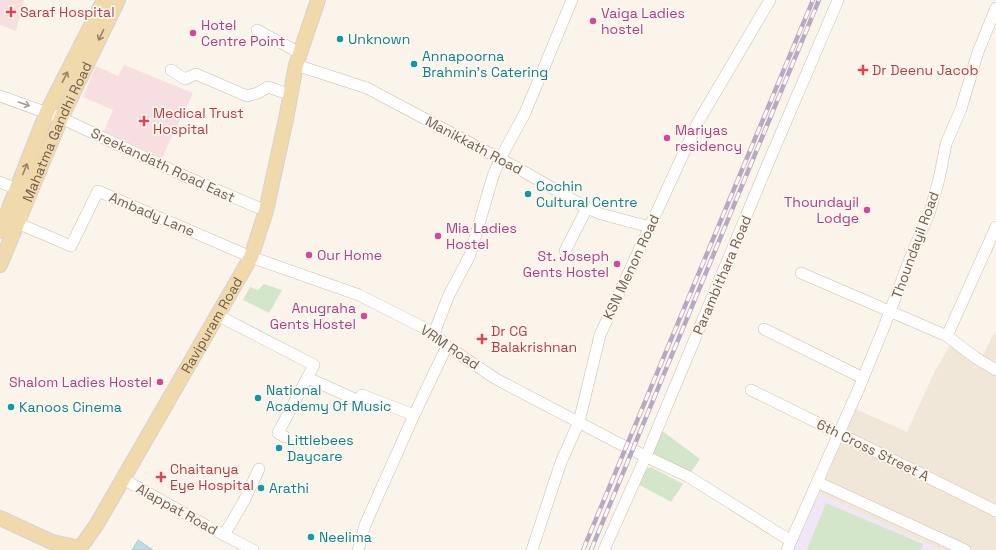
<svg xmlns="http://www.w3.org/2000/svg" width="996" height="550" viewBox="0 0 996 550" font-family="'Space Grotesk',sans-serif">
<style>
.residential{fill:#f1e7d9}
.education{fill:#f1e6f7}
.medical{fill:#f7dee0}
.green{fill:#d4e6ca}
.water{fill:#c0dbe2;stroke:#a8c9d2}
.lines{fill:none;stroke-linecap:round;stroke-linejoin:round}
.minor-casing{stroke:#cbbdb1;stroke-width:12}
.major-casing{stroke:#d8d2ce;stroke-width:16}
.minor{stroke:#fff;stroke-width:11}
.major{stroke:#f0daab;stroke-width:14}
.rail-casing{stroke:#b8a9c3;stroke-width:4.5}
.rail{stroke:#fdf8f0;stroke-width:3;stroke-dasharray:9;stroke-linecap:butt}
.oneway{stroke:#98836b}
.oneway2{stroke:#aa9e96}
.health-dot{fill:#e0444e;stroke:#fdf8f0;stroke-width:1.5}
.hotel-dot{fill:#d1479c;stroke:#fdf8f0;stroke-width:1.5}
.culture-dot{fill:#0f9aa8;stroke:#fdf8f0;stroke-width:1.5}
.labels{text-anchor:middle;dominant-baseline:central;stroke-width:3.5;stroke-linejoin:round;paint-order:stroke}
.health-label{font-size:14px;fill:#be3a42;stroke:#fdf8f0;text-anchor:start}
.hotel-label{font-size:14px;fill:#b23c85;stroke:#fdf8f0;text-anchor:start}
.culture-label{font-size:14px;fill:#0d838f;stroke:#fdf8f0;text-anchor:start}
.street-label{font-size:14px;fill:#725e50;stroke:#fdf8f0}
</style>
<rect width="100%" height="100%" fill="#faf4ea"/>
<path class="residential" d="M996 330V550H940L819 494 856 409 907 432 935 371 950 345 978 364Z"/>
<path class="education" d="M819 494 940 550H793Z"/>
<g class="medical">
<path d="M0 0H24L16 31 0 25Z"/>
<path d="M124 65 193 93 162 158 104 131 113 110 83 97 96 66 118 76Z"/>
</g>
<g class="green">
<path d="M264 284 282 290 269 313 243 300 250 287 258 290Z"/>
<path d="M661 430 700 459 691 472 652 454Z"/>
<path d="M651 467 683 484 671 502 638 484 644 470Z"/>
<path d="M826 503 923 544 921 550H807Z"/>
</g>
<path class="water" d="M138 540 153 550H132Z"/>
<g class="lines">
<g class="minor-casing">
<g id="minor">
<path d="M257 30 300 53"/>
<path d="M296 65 367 88 521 170 587 208 601 214 650 227"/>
<path d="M171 70 185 79 196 74 247 96 258 93 268 87 291 95"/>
<path d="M0 96 61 118 189 178 266 211"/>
<path d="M0 182 17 189"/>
<path d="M17 223 71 246 98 191 251 257 359 295 434 333 447 346 496 379 620 444 689 477 791 541"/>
<path d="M565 251 587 208"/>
<path d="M801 273 947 336 976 358 996 370"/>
<path d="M217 315 314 365 278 433 285 437"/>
<path d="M764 329 863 378"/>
<path d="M434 333 449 295 470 255 493 176 500 159 525 113 572 0"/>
<path d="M947 336 996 227"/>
<path d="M308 378 359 401 362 395 414 415"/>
<path d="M751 390 996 511"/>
<path d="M123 479 207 526 253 550"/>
<path d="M817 482 965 550"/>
<path d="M224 535 244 501 259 469"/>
<path d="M358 550 365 525 414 415 447 346"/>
<path d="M532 550 561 462 579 422 600 335 698 122 770 0"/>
<path d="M604 550 646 456 772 154 838 0"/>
<path d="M787 550 859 388 884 327 911 256 930 211 939 179 946 144 961 109 978 52 996 8"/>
</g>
</g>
<g class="major-casing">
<g id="major">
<path d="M0 231 47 112 104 0"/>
<path id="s1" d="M0 265 61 118 118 0"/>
<path id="s2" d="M0 518 52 542 80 548 97 524 251 257 266 211 286 119 296 65 318 0"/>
</g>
</g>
<use href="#minor" class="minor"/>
<use href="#major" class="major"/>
<g class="rail-casing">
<g id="rail">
<path d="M583 550 813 0"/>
<path d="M591 550 819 0"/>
</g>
</g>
<use href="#rail" class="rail"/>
</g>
<defs><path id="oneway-shaft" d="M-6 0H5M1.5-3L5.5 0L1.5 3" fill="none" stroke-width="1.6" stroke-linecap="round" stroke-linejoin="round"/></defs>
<g class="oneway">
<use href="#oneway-shaft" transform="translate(101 35) rotate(116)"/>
<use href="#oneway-shaft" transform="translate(65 77) rotate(-63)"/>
<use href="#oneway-shaft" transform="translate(25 169) rotate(-68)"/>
</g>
<use class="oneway2" href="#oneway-shaft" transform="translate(24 104) rotate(19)"/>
<g class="health-dot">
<path d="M9 6h4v4h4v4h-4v4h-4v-4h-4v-4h4z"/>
<path d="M861 64h4v4h4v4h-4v4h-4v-4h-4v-4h4z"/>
<path d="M142 115h4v4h4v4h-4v4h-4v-4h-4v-4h4z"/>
<path d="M480 333h4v4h4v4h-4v4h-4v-4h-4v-4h4z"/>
<path d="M159 471h4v4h4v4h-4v4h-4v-4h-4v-4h4z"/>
</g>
<g class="hotel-dot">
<circle cx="593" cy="21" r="4"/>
<circle cx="193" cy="33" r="4"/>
<circle cx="667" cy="138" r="4"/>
<circle cx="867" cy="210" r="4"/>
<circle cx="438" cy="236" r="4"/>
<circle cx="309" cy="255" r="4"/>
<circle cx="617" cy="264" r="4"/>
<circle cx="364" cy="316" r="4"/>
<circle cx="160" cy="382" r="4"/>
</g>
<g class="culture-dot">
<circle cx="340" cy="39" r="4"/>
<circle cx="414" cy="64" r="4"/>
<circle cx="528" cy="194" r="4"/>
<circle cx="258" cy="398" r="4"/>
<circle cx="11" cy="407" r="4"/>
<circle cx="279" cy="448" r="4"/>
<circle cx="261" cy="488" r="4"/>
<circle cx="311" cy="537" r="4"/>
</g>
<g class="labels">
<g class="health-label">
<text x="20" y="12">Saraf Hospital</text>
<text x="872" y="70">Dr Deenu Jacob</text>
<text x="153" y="113">Medical Trust<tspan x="153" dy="16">Hospital</tspan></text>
<text x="491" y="331">Dr CG<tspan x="491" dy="16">Balakrishnan</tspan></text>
<text x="170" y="469">Chaitanya<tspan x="170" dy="16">Eye Hospital</tspan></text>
</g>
<g class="hotel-label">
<text x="601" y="13">Vaiga Ladies<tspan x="601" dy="16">hostel</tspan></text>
<text x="201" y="25">Hotel<tspan x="201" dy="16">Centre Point</tspan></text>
<text x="675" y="130">Mariyas<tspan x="675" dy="16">residency</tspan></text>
<text x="859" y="202" text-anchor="end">Thoundayil<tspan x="859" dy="16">Lodge</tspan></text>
<text x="446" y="228">Mia Ladies<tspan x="446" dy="16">Hostel</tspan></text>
<text x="317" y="255">Our Home</text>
<text x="609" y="256" text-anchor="end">St. Joseph<tspan x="609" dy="16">Gents Hostel</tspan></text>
<text x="356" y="308" text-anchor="end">Anugraha<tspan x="356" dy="16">Gents Hostel</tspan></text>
<text x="152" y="382" text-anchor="end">Shalom Ladies Hostel</text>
</g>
<g class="culture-label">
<text x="348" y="39">Unknown</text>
<text x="422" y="56">Annapoorna<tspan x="422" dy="16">Brahmin's Catering</tspan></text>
<text x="536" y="186">Cochin<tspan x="536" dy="16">Cultural Centre</tspan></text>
<text x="266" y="390">National<tspan x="266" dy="16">Academy Of Music</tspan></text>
<text x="19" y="407">Kanoos Cinema</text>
<text x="287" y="440">Littlebees<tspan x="287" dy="16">Daycare</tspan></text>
<text x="269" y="488">Arathi</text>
<text x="319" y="537">Neelima</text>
</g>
<g class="street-label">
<text stroke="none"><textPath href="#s1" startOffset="145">Mahatma Gandhi Road</textPath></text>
<text transform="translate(474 145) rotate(28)">Manikkath Road</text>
<text transform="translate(163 165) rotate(25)">Sreekandath Road East</text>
<text transform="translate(152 214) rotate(23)">Ambady Lane</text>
<text transform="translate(915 245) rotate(-70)">Thoundayil Road</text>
<text transform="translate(631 267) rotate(-65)">KSN Menon Road</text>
<text transform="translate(722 275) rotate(-67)">Parambithara Road</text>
<text stroke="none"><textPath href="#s2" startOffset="345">Ravipuram Road</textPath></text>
<text transform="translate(450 347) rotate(34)">VRM Road</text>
<text transform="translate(873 450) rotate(26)">6th Cross Street A</text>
<text transform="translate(177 509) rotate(29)">Alappat Road</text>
</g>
</g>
</svg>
